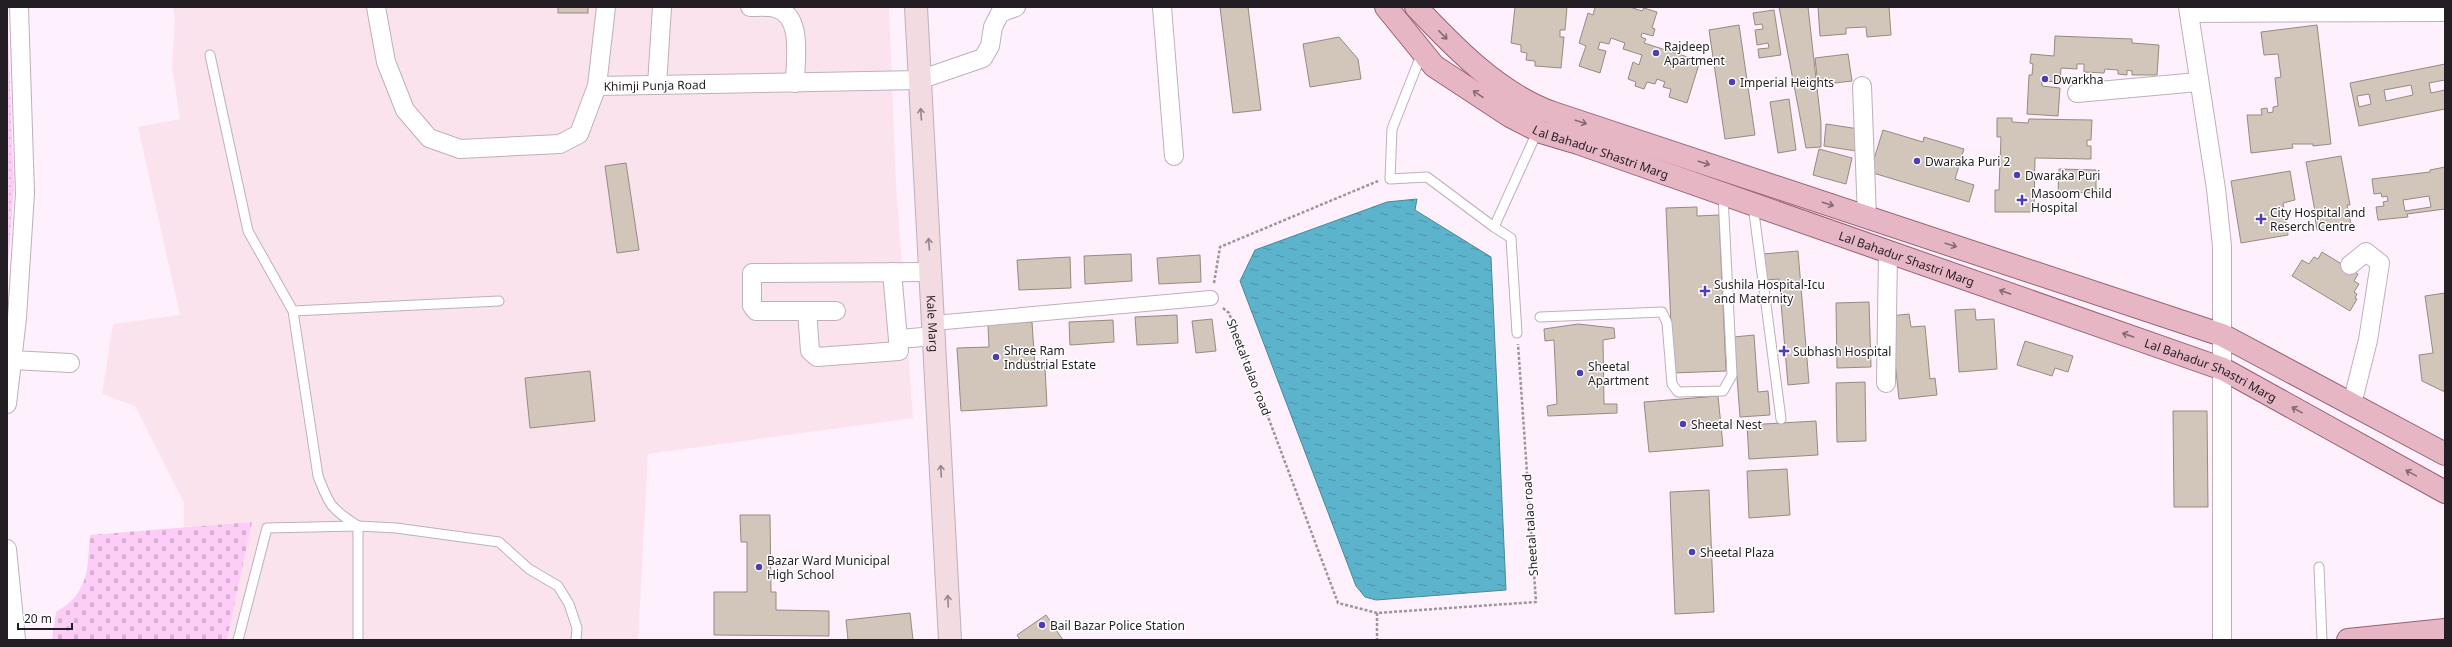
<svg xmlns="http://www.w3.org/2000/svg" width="2452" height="647" viewBox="0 0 2452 647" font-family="'Noto Sans',sans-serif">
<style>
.industrial{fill:#fbe3ee}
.grass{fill:url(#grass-dots)}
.cemetery{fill:url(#cemetery-stones)}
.water{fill:url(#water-ripples);stroke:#4b8799}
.building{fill:#d2c5b9;stroke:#978b80;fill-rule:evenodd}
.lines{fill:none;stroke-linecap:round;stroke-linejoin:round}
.service-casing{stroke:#bdb0bb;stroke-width:11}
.pedestrian-casing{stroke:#bdb0bb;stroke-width:16}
.minor-casing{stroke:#bdb0bb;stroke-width:20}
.secondary-casing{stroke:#bdb0bb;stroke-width:24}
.primary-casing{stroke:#986273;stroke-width:24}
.path{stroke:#9f949d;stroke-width:2.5;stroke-dasharray:3 2;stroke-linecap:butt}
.service{stroke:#fff;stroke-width:9}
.pedestrian{stroke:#fff;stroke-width:14}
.minor{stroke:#fff;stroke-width:18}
.secondary{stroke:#f3dbe2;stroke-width:22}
.primary{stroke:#e7b6c5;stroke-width:22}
.oneway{stroke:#856a74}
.oneway2{stroke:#95868c}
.poi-dot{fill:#4e3eb5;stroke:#fff;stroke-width:1.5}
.labels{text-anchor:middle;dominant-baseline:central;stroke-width:3;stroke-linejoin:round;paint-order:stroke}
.poi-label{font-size:12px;fill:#231e23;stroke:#fff;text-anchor:start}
.street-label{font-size:12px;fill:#231e23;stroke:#fff}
</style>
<defs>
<pattern id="grass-dots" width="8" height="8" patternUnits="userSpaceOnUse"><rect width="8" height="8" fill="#fdcdf8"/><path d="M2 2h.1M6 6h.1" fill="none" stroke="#d9b0d4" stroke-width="1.8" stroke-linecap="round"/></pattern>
<pattern id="cemetery-stones" width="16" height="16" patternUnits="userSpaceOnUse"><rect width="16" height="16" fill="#fdcdf8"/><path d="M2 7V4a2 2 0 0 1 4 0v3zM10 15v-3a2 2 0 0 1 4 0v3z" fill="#d9b0d4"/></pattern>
<pattern id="water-ripples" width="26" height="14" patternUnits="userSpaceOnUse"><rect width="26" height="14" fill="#5cb4cc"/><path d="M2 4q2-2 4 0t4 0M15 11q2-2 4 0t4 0" fill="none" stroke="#4c92a5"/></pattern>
</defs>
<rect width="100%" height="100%" fill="#fef0fc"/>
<path class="industrial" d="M173 7H889L896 184 913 418 648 454 638 640H227L252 522 184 528V503L135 406 102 394 113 324 180 315 138 127 180 119 172 67 175 18Z"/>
<path class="grass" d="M7 7 14 187 7 277Z"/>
<path class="cemetery" d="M252 522 227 640H52L56 612C90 592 87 570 90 535Z"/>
<path class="water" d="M1417 199 1415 210 1491 257 1506 590 1376 600 1365 597 1356 586 1240 281 1255 250 1387 202Z"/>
<g class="building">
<rect x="558" y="7" width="30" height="6"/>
<path d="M1220 7H1248L1261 110 1233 113Z"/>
<path d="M1515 7H1567L1565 30H1560V37H1564L1561 68 1535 66V61L1526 60 1527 53 1521 52V45L1511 43Z"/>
<path d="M1595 7H1630L1642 11 1644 8 1657 12 1652 28 1655 29 1653 36 1642 33 1641 37 1646 39 1644 43 1700 61 1687 103 1669 97 1671 89 1663 87 1665 82 1657 79 1655 84 1647 82 1644 89 1635 86 1636 82 1628 79 1633 62 1639 65 1642 55 1623 49 1625 43 1611 38 1609 44 1600 42 1598 49 1606 51 1600 73 1579 66 1586 46 1579 43 1588 13 1593 15Z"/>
<path d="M1779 7H1808L1821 123V147L1806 148Z"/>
<path d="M1818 7H1889L1891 35 1867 37 1866 27 1846 28V34L1820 36Z"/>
<path d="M1774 10 1781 55 1759 58 1758 49 1769 48 1768 43 1757 45 1755 30 1763 29 1762 24 1755 25 1753 13Z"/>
<path d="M1739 25 1755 135 1725 139 1709 30Z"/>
<path d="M2317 25 2331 144 2313 146V144H2292L2293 148 2251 153 2247 115H2262L2261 109 2267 108 2268 113 2273 112V107L2278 106 2275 78 2281 77 2278 54 2264 55 2261 32Z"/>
<path d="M2055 36 2132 39V43L2159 45 2157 75H2132V71L2127 70V75L2118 74V70L2105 69 2104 73 2084 72V64H2077V69L2061 68 2060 82 2042 81V86L2060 88 2058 116 2027 114 2029 75H2032L2033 64 2030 63 2031 54 2054 56Z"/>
<path d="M1339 37 1358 59 1361 79 1310 87 1303 44Z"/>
<path d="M1848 54 1852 81 1818 85 1815 58Z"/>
<path d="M2445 64V80L2429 83 2431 93 2445 90V109L2359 126 2350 83ZM2411 85 2413 95 2386 101 2384 90ZM2369 94 2371 104 2359 107 2357 96Z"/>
<path d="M1789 99 1796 150 1778 153 1770 102Z"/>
<path d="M1997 118H2012V122L2028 123 2029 119 2092 120 2091 140H2087V146H2091V159L2035 158 2034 212H1995V190H1999L2001 137H1997Z"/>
<path d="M1826 124 1859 129 1856 151 1824 146Z"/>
<path d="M1883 130 1923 142 1924 137 1964 149 1955 179 1974 185 1969 202 1870 172Z"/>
<path d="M1819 149 1852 158 1846 184 1813 175Z"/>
<path d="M2341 156 2350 205H2347L2351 224 2317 230 2315 217H2316L2306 162Z"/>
<path d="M626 163 639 250 617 253 605 166Z"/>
<path d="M2445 167V209L2407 214 2408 217 2378 220 2376 207 2384 206 2383 202 2388 201 2387 196 2382 197 2381 193 2374 194 2372 179 2430 172V170ZM2429 196 2431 207 2405 211 2403 200Z"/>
<path d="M2059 169 2096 170V193L2058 192Z"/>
<path d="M2290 171 2295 200 2283 203 2288 235 2241 243 2231 181Z"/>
<path d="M1697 207V216L1719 215 1726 371 1673 373 1666 208Z"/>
<path d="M1798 251 1809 383 1788 385 1779 279 1765 280 1763 254Z"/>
<path d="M2322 252 2358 274 2354 281 2359 284 2354 292 2357 294 2355 298 2357 299 2350 311 2292 276 2302 260 2309 264 2314 257 2318 259Z"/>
<path d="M1131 254 1132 281 1085 284 1084 256Z"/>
<path d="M1200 255 1201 282 1159 284 1157 258Z"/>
<path d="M1070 257 1071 288 1019 290 1017 260Z"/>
<path d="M2445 293V392L2422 381 2419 355 2433 353 2425 296Z"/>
<path d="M1869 302 1871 367 1837 368 1836 303Z"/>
<path d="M1975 309 1976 320 1994 319 1997 369 1959 372 1955 310Z"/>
<path d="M1909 314 1911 327 1925 326 1930 379 1935 378 1937 395 1899 399 1890 316Z"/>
<path d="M1177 315 1178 343 1137 345 1135 317Z"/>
<path d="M1212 319 1216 351 1196 353 1192 321Z"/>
<path d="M1113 320 1114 342 1070 345 1069 322Z"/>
<path d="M1032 322 1035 367H1045L1047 406 961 411 957 348 989 347 988 324Z"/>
<path d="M1578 324 1614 328 1615 338 1603 340 1604 404H1617V413L1548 416 1547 406 1557 404 1554 340 1545 341 1544 329Z"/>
<path d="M1754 335 1758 392 1768 391 1770 415 1740 417 1734 337Z"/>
<path d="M2025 341 2073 356 2068 372 2055 368 2052 376 2017 365Z"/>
<path d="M590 371 595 421 530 428 525 378Z"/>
<path d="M1865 382 1866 441 1837 442 1836 383Z"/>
<path d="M1718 396 1723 446 1649 452 1644 402Z"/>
<path d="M2173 411H2207L2208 507H2174Z"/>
<path d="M1816 421 1818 455 1749 459 1747 425Z"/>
<path d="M1787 469 1790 515 1749 518 1747 471Z"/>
<path d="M1709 490 1714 612 1675 614 1670 492Z"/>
<path d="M740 515H770L771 592H776V610L829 611V636L714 635V592H747V542H741Z"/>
<path d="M910 613 913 640H848L846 620Z"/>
<path d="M1046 615 1063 640H1020L1017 635Z"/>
</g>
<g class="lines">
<g class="service-casing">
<g id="service">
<path d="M1422 53 1392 129 1390 179 1427 177 1494 227"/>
<path d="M210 55 248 231 293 311 318 476C329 505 331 509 358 526"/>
<path d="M1753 205 1781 419"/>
<path d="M293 311 499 301"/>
<path d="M1540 317 1662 312 1667 323 1672 384 1678 392 1723 391 1732 375 1723 195"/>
<path d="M1517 333 1511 238 1494 227 1538 130"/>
<path d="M2319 567 2322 640"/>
<path d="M238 640 267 528 358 526"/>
<path d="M358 640V526L396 528 499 542 529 569 558 586 569 604 577 628 576 640"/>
</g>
</g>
<g class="pedestrian-casing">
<path id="pedestrian" d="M934 323 1211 298"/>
</g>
<g class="minor-casing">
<g id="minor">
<path id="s1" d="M376 7 386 62 405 110 429 138 460 149 560 144 579 134 597 86 919 80 983 58 990 46 993 27 1000 13 1016 7"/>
<path d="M750 7C758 7 768 6 775 8 804 15 795 60 795 83"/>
<path d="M1162 7 1174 156"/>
<path d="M2188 7 2216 189 2222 246V640"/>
<path d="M2189 13 2445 12"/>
<path d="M657 85 662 7"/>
<path d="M597 86 606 7"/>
<path d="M1862 86 1867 217"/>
<path d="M2077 93 2198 82"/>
<path d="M2350 265 2366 252 2380 263 2368 340 2352 404"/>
<path d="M807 311 810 351 817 357 899 351 892 272"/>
<path d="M836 311H756L752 306V273L931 272"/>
<path d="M899 339 935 336"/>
<path d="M12 360 70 363"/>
<path d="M1886 383 1888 251"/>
<path d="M7 404 17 318 25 193 19 7"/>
<path d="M7 549 16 640"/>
</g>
</g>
<g class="secondary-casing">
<g id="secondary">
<path id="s2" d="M916 7 950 640"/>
</g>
</g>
<g class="primary-casing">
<g id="primary">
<path id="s3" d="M1386 7 1434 66 1510 116 1541 132 1578 143 2223 369 2445 492"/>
<path d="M1416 7C1455 48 1499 94 1553 113L2222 335 2445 454"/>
<path d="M2348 640 2445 630"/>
</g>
</g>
<g class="path">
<path d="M1214 283 1220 247 1378 181"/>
<path d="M1223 308 1229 313 1338 603 1377 613 1536 602 1518 344"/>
<path d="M1377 613V640"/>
</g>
<use href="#service" class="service"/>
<use href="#pedestrian" class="pedestrian"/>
<use href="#minor" class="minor"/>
<use href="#secondary" class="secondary"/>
<use href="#primary" class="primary"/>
</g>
<defs><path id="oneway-shaft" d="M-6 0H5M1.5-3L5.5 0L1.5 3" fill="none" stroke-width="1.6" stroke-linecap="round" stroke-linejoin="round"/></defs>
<g class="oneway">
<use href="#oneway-shaft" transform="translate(1443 35) rotate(46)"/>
<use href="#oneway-shaft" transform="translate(1478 94) rotate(-146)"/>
<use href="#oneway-shaft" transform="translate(1581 122) rotate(18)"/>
<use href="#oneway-shaft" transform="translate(1704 163) rotate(18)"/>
<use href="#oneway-shaft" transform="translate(1828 204) rotate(18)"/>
<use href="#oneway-shaft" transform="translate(1951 245) rotate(18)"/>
<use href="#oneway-shaft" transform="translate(2005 292) rotate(-161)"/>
<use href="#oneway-shaft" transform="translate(2128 335) rotate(-161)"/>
<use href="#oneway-shaft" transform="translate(2297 410) rotate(-151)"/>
<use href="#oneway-shaft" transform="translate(2411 473) rotate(-151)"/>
</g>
<g class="oneway2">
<use href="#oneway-shaft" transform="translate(921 114) rotate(-94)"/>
<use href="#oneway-shaft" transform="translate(929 244) rotate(-94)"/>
<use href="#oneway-shaft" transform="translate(941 471) rotate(-93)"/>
<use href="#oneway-shaft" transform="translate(948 601) rotate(-93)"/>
</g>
<g class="poi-dot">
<circle cx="1656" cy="53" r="4"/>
<circle cx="2045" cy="79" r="4"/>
<circle cx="1732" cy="82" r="4"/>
<circle cx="1917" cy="161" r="4"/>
<circle cx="2017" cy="175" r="4"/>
<path d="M2020 194h4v4h4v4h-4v4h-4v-4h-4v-4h4z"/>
<path d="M2259 213h4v4h4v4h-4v4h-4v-4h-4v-4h4z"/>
<path d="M1703 285h4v4h4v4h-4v4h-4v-4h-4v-4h4z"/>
<path d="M1782 345h4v4h4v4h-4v4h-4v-4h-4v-4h4z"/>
<circle cx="996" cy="357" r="4"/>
<circle cx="1580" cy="373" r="4"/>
<circle cx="1683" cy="424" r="4"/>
<circle cx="1692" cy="552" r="4"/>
<circle cx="759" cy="567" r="4"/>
<circle cx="1042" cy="625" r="4"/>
</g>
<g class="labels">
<g class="poi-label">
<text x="1664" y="46">Rajdeep<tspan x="1664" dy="14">Apartment</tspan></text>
<text x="2053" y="79">Dwarkha</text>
<text x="1740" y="82">Imperial Heights</text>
<text x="1925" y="161">Dwaraka Puri 2</text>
<text x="2025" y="175">Dwaraka Puri</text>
<text x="2031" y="193">Masoom Child<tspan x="2031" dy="14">Hospital</tspan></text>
<text x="2270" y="212">City Hospital and<tspan x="2270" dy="14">Reserch Centre</tspan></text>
<text x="1714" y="284">Sushila Hospital-Icu<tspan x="1714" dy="14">and Maternity</tspan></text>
<text x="1004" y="350">Shree Ram<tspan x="1004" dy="14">Industrial Estate</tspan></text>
<text x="1793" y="351">Subhash Hospital</text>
<text x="1588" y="366">Sheetal<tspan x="1588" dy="14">Apartment</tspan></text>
<text x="1691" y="424">Sheetal Nest</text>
<text x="1700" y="552">Sheetal Plaza</text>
<text x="767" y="560">Bazar Ward Municipal<tspan x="767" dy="14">High School</tspan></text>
<text x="1050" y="625">Bail Bazar Police Station</text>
</g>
<g class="street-label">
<text stroke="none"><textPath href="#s1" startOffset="408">Khimji Punja Road</textPath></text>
<text stroke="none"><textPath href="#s3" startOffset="265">Lal Bahadur Shastri Marg</textPath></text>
<text stroke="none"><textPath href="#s3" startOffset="589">Lal Bahadur Shastri Marg</textPath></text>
<text stroke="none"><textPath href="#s2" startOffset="317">Kale Marg</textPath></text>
<text transform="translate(1249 367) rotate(69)">Sheetal talao road</text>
<text stroke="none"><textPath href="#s3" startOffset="913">Lal Bahadur Shastri Marg</textPath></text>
<text transform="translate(1530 525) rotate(-94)">Sheetal talao road</text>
</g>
</g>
<rect width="2452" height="647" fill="none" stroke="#231e23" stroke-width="16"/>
<path d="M18 623v6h54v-6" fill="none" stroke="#231e23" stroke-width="2"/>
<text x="24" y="623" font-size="12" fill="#231e23" stroke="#ffffff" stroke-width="3" paint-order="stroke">20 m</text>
</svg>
